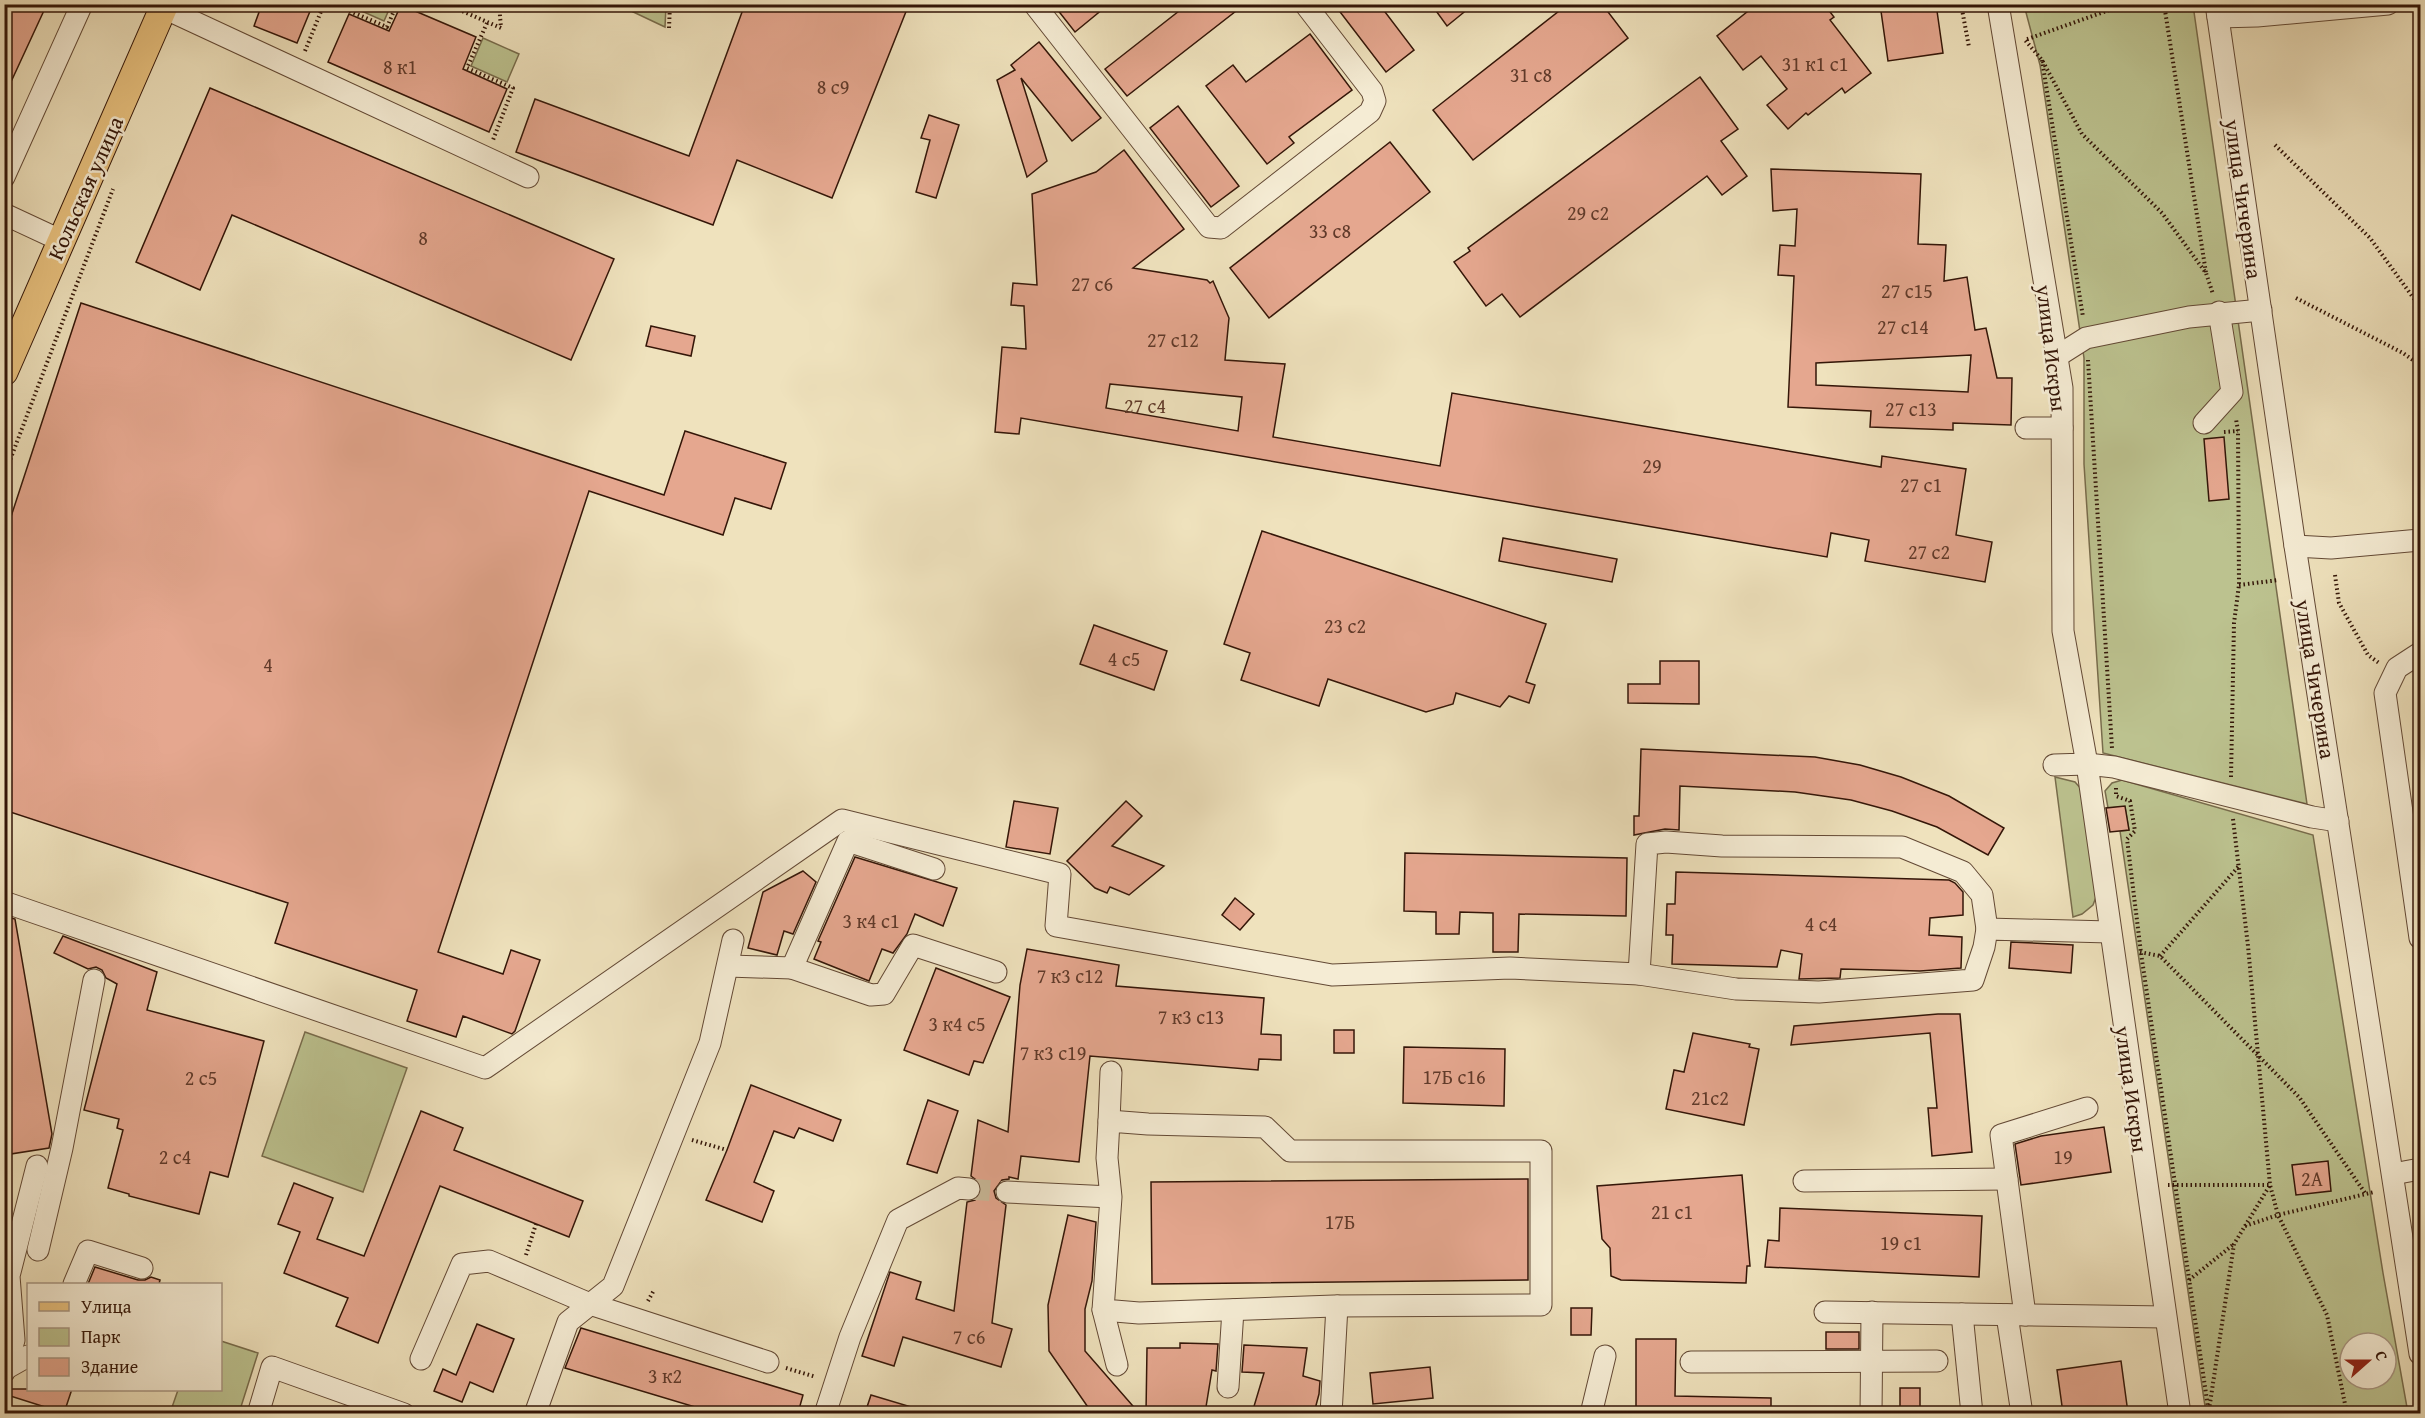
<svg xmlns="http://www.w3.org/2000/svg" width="2425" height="1418" viewBox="0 0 2425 1418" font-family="'Gentium Book Plus',serif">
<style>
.green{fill:#bcc28f;stroke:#786c4c;stroke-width:1.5;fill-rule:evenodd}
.building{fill:#e5a78f;stroke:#341608;stroke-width:1.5;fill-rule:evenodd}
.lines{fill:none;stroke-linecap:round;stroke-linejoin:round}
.minor-tunnel{stroke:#cab999;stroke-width:21;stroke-dasharray:21 10;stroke-linecap:butt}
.minor-casing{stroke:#634935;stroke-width:23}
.major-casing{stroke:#341608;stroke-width:29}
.path{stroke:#341608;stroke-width:4;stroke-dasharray:1.5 3;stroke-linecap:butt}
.minor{stroke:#f5ecd4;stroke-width:21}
.major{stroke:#e8c17e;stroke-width:27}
.labels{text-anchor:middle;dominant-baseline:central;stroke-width:5;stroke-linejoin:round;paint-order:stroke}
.number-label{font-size:20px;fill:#603a2a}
.street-label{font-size:22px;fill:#341608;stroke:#f5ecd4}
</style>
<rect width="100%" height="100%" fill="#efe2bd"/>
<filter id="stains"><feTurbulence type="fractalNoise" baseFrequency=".00333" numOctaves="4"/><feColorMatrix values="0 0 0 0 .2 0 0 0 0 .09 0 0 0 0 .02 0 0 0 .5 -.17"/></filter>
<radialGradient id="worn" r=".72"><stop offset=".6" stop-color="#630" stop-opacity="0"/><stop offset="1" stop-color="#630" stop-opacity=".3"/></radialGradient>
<g class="green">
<path d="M351 4H391V5L384 21 350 6Z"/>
<path d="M629 5H666L665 27 629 10Z"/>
<path d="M2024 5H2193L2307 804 2103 753 2084 464V358L2040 65Z"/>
<path d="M483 38 519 54 507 82 471 66Z"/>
<path d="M2055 777 2075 782 2082 790 2099 889 2093 905 2082 914 2073 917Z"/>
<path d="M2122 780 2313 835 2383 1273 2408 1413H2206L2120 831 2129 830 2125 807 2108 808 2105 791 2112 783ZM2350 1343H2386V1379H2350Z"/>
<path d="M305 1032 407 1068 363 1192 262 1156Z"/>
<path d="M221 1341 258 1353 239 1413H170L178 1390H220Z"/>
</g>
<g class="building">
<path d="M4 4H47L4 97Z"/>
<path d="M262 4H313L297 43 254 26Z"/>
<path d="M745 4H909L832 198 737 160 713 225 516 152 535 99 689 156Z"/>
<path d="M1053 4H1109L1075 32Z"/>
<path d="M1188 4H1245L1127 96 1105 69Z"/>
<path d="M1334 4H1379L1414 50 1386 72Z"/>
<path d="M1431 4H1474L1447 26Z"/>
<path d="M1568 4H1602L1628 38 1473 160 1433 110Z"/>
<path d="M1757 4H1824L1834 17 1830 20 1871 73 1845 93 1842 88 1808 115 1806 113 1788 129 1767 105 1787 89 1761 56 1743 70 1717 36Z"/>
<path d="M1880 4H1936L1943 53 1888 61Z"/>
<path d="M401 5 476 37 463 69 507 89 489 132 328 62 349 14 389 31Z"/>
<path d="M1310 34 1352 90 1289 137 1294 143 1267 164 1206 86 1233 65 1246 82Z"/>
<path d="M1039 42 1101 118 1072 141 1021 78 1047 161 1027 177 997 80 1015 70 1011 65Z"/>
<path d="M1700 77 1738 129 1721 141 1747 176 1722 195 1707 176 1520 317 1502 294 1486 306 1454 262 1470 251 1468 248Z"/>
<path d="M210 88 614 259 571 360 232 215 200 290 136 262Z"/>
<path d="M1178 106 1239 186 1211 207 1150 128Z"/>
<path d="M929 115 959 125 936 198 916 192 930 140 921 138Z"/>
<path d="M1390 142 1430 192 1269 318 1230 268Z"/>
<path d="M1124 150 1184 229 1133 268 1207 280 1210 283 1213 281 1229 318 1225 360 1285 364 1273 437 1440 466 1452 393 1881 467 1882 456 1966 469 1956 535 1992 542 1985 582 1865 561 1869 540 1831 533 1827 557 1021 418 1019 434 995 432 1002 347 1026 349 1024 306 1011 305 1013 283 1037 285 1032 194 1096 172ZM1110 384 1242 397 1238 431 1106 408Z"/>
<path d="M1771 169 1921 174 1918 244 1946 245 1944 281 1967 277 1975 330 1986 328 1997 378H2012L2011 425 1953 423V430L1870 427 1871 411 1788 407 1794 276 1778 275 1780 245 1795 246 1797 209 1773 211ZM1971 355 1968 392 1816 385V363Z"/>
<path d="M81 303 664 495 685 431 786 463 771 509 735 498 723 535 589 491 438 952 503 974 511 950 540 960 515 1031 512 1034 463 1016 456 1037 407 1021 417 990 275 943 288 903 4 810V538Z"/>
<path d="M651 326 695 336 691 356 646 346Z"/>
<path d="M2224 437 2229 499 2209 501 2204 439Z"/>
<path d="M1262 531 1546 624 1526 682 1535 685 1529 703 1509 696 1500 707 1456 693 1453 704 1426 712 1328 679 1319 706 1241 680 1250 653 1224 644Z"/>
<path d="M1503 538 1617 559 1612 582 1499 561Z"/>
<path d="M1094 625 1167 651 1154 690 1080 664Z"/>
<path d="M1660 661H1699V704L1628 703V684H1660Z"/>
<path d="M1641 749 1815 757 1860 765 1901 777 1949 796 2004 828 1988 855 1937 827 1892 811 1851 800 1795 792 1680 786 1679 830 1665 829 1634 835V816H1639Z"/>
<path d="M1014 801 1058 808 1050 854 1006 847Z"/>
<path d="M1126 801 1142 816 1112 846 1164 866 1129 895 1110 887 1107 893 1095 888 1067 861Z"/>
<path d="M2125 806 2129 830 2110 832 2106 808Z"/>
<path d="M1405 853 1627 858 1626 916 1519 914 1518 952H1493V913L1460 912 1459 934H1436V912L1404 911Z"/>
<path d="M855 857 957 888 943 926 915 914 907 934 893 953 882 949 869 981 814 959 821 942 818 941Z"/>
<path d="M803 871 816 882 793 934 784 931 777 955 748 948 763 892Z"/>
<path d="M1676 872 1949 880 1955 883 1963 892V915L1930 918 1929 935 1962 937 1961 968 1920 971 1841 969 1840 978 1799 979 1802 954 1781 950 1777 967 1672 964 1673 935H1666L1667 904H1675Z"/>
<path d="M1235 898 1254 914 1240 930 1222 915Z"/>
<path d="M4 916 15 919 52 1134 49 1148 4 1155Z"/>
<path d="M63 936 157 972 147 1010 264 1041 228 1177 210 1172 199 1214 129 1196V1194L108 1188 123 1130 117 1128 119 1119 84 1110 117 984 106 978 102 970 96 967 88 969 54 953Z"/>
<path d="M2011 942 2073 945 2071 973 2009 968Z"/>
<path d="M1027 949 1119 965 1116 986 1264 998 1261 1034 1281 1035V1060L1259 1059 1258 1070 1090 1056 1079 1162 1021 1156 1018 1179 1009 1177V1179L1002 1180 994 1191 996 1198 1006 1205 992 1323 1012 1329 1001 1367 903 1337 894 1366 862 1356 890 1272 921 1282 916 1299 954 1311 967 1202 975 1200 982 1191 980 1183 971 1176 978 1120 1008 1132 1020 985Z"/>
<path d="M936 968 1010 997 983 1063 974 1061 969 1075 904 1050Z"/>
<path d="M1938 1014H1960L1972 1152 1932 1156 1928 1108H1937L1930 1033 1791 1045 1794 1026Z"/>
<rect x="1334" y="1030" width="20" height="23"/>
<path d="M1693 1033 1750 1044 1749 1047 1759 1049 1744 1125 1666 1109 1674 1070 1684 1072Z"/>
<path d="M1404 1047 1505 1049 1504 1106 1403 1103Z"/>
<path d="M751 1085 841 1120 833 1141 799 1128 794 1138 774 1131 754 1182 774 1191 762 1222 706 1200 727 1150Z"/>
<path d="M928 1100 958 1111 937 1173 907 1164Z"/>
<path d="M421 1111 463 1128 454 1150 583 1201 569 1237 440 1186 378 1343 336 1326 348 1298 284 1273 300 1232 278 1224 294 1183 333 1198 317 1239 364 1256Z"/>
<path d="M2104 1127 2111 1172 2021 1185 2015 1144 2041 1136Z"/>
<path d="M2328 1161 2331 1191 2296 1195 2292 1165Z"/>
<path d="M1742 1175 1750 1266H1747L1746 1283 1621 1280 1611 1276 1610 1248 1602 1239 1597 1186Z"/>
<path d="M1528 1179V1280L1152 1284 1151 1182Z"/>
<path d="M1780 1208 1982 1216 1979 1277 1765 1267 1768 1240 1779 1241Z"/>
<path d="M1068 1215 1096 1222 1092 1281 1085 1309V1351L1139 1413H1092L1049 1351 1048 1305Z"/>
<path d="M95 1267 138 1280H145L151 1277 160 1280 159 1284H88Z"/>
<path d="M1571 1308H1592L1591 1335H1571Z"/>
<path d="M477 1324 514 1339 493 1392 470 1382 462 1402 434 1391 443 1369 456 1375Z"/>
<path d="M581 1328 803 1395 798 1413H715L565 1368Z"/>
<rect x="1826" y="1332" width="33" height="17"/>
<path d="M1636 1339H1676L1675 1396 1771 1398V1413H1636Z"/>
<path d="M1180 1343 1218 1344 1216 1371 1212 1370 1205 1413H1146L1147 1348H1180Z"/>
<path d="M1244 1345 1307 1348 1303 1376 1320 1381 1319 1394 1314 1413H1252L1264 1373 1242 1372Z"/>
<path d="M2121 1361 2128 1413H2063L2057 1370Z"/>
<path d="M1430 1367 1433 1398 1373 1404 1370 1373Z"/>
<rect x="1900" y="1388" width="20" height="25"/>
<path d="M4 1389H72L64 1413 4 1394Z"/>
<path d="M871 1395 918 1409V1413H865Z"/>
</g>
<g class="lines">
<path class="minor-tunnel" d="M969 1189 1007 1192"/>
<g class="minor-casing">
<g id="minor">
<path d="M1034 4 1209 227 1221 228 1370 112 1375 101 1372 91 1305 4"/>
<path d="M1998 4 2062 388 2063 631 2087 764 2054 765"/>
<path d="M2216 4 2295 546 2420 1354"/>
<path d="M164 8 528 177"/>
<path d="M2218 17 2257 16 2388 4"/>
<path d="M4 177 82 4"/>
<path d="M4 214 62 241"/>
<path d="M2056 357 2086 338 2189 317 2261 310"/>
<path d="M2204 423 2232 392 2219 312"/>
<path d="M2026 428H2062"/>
<path d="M2295 546 2331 548 2420 540"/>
<path d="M2420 653 2397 668 2385 693 2420 938"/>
<path d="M4 902 485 1068 842 820 1060 874 1056 926 1332 975 1510 968 1639 974 1736 989 1819 992 1973 980 1984 947 1987 929 2110 932"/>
<path d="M728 966 792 968 848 841 934 869"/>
<path d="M792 968 871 995 884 994 913 945 996 972"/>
<path d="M1639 974 1647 844 1666 842 1722 846 1902 847 1963 872 1982 895 1987 929"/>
<path d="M1109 1121 1111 1072"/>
<path d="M2393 1174 2420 1169"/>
<path d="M1804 1181 2007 1179"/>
<path d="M1007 1192 1111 1197 1107 1158 1109 1121 1148 1124 1265 1127 1290 1151H1541V1305L1334 1306 1139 1313 1103 1310 1111 1197"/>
<path d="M38 1250 62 1148 94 980"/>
<path d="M74 1284 88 1251 142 1268"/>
<path d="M1103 1310 1117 1365"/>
<path d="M1825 1312 2165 1317"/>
<path d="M1962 1314 1972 1414"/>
<path d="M2007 1315 2022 1414"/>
<path d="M2025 1315 2001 1135 2087 1108"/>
<path d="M421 1359 462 1264 489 1261 590 1304 768 1362"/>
<path d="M1691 1362 1937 1361"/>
<path d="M5 1369 28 1356"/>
<path d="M4 1372 14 1340 9 1276 37 1166"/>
<path d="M1228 1387 1233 1310"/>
<path d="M258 1414 272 1367 404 1414"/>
<path d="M535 1414 568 1322 613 1286 710 1043 733 940"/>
<path d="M825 1414 850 1337 898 1220 958 1188 969 1189"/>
<path d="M1331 1414 1337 1306"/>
<path d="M1591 1414 1605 1356"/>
<path d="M1871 1414 1872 1312"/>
<path d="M2180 1414 2087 764 2114 767 2312 817 2338 821"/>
</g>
</g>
<g class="major-casing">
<path id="major" d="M4 372 165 4"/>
</g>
<g class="path">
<path d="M333 4 387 27 397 4"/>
<path d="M446 4 501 28 499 4"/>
<path d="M1961 4 1969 47"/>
<path d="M2126 4 2025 40 2042 60 2082 134 2162 213 2206 273 2213 294"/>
<path d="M2164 4 2206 273"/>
<path d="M624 10V4"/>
<path d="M487 23 467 68 513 88 493 140"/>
<path d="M669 28 670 4"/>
<path d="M305 51 324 4"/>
<path d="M2042 60 2083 317"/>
<path d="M2275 145 2370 238 2420 307"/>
<path d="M2296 298 2403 353 2420 365"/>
<path d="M2088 360 2112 748"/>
<path d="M2224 432 2238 431"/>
<path d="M4 476 113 189"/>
<path d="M2335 575 2339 603 2368 655 2379 663"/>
<path d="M2239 585 2279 580"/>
<path d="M2231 777 2234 623 2239 585 2238 431 2236 419"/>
<path d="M2116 788V796L2130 801 2135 831 2127 839 2141 953 2209 1414"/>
<path d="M2233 819 2248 946 2270 1185 2278 1215 2327 1315 2347 1414"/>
<path d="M2140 952 2160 956 2299 1097 2365 1193"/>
<path d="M2160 956 2239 866"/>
<path d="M692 1140 727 1150"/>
<path d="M2168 1185H2270L2234 1244 2209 1410 2216 1414"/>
<path d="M2245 1226 2278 1215 2374 1192"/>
<path d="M526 1255 536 1224"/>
<path d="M2189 1280 2234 1244"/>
<path d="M648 1301 654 1290"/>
<path d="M786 1368 816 1377"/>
</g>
<use href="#minor" class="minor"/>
<use href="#major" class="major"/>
</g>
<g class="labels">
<g class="number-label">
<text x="1815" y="63">31 к1 с1</text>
<text x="400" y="66">8 к1</text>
<text x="1531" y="74">31 с8</text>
<text x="833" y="86">8 с9</text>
<text x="1588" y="212">29 с2</text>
<text x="1330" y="230">33 с8</text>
<text x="423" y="237">8</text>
<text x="1092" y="283">27 с6</text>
<text x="1907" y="290">27 с15</text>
<text x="1903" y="326">27 c14</text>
<text x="1173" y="339">27 с12</text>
<text x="1145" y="405">27 с4</text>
<text x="1911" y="408">27 с13</text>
<text x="1652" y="465">29</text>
<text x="1921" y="484">27 с1</text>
<text x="1929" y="551">27 с2</text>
<text x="1345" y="625">23 с2</text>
<text x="1124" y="658">4 с5</text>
<text x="268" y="664">4</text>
<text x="871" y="920">3 к4 с1</text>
<text x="1821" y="923">4 с4</text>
<text x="1070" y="975">7 к3 с12</text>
<text x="1191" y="1016">7 к3 с13</text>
<text x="957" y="1023">3 к4 с5</text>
<text x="1053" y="1052">7 к3 с19</text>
<text x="1454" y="1076">17Б с16</text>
<text x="201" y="1077">2 с5</text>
<text x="1710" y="1097">21с2</text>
<text x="175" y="1156">2 с4</text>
<text x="2063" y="1156">19</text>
<text x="2312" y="1178">2А</text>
<text x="1672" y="1211">21 с1</text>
<text x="1340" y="1221">17Б</text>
<text x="1901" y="1242">19 с1</text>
<text x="969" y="1336">7 с6</text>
<text x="665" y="1375">3 к2</text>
</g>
<g class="street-label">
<text transform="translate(85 188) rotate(-66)">Кольская улица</text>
<text transform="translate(2244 199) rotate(82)">улица Чичерина</text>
<text transform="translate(2052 348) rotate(83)">улица Искры</text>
<text transform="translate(2316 679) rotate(81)">улица Чичерина</text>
<text transform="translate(2132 1089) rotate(82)">улица Искры</text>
</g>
</g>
<rect width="2425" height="1418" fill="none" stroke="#efe2bd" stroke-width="24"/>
<rect x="6" y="6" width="2413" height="1406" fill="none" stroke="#341608" stroke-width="3"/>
<rect x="12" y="12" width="2401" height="1394" fill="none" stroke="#341608" stroke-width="1.5"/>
<rect x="27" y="1283" width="195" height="108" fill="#f5ecd4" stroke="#a89682" stroke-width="1.5"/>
<rect x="39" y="1302" width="30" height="9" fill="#e8c17e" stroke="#a89682" stroke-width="1.5"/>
<text x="81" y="1313" font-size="18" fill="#341608">Улица</text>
<rect x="39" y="1328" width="30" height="18" fill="#bcc28f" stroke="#a89682" stroke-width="1.5"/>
<text x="81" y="1343" font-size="18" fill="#341608">Парк</text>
<rect x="39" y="1358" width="30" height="18" fill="#e5a78f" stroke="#a89682" stroke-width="1.5"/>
<text x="81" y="1373" font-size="18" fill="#341608">Здание</text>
<g transform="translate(2368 1361) rotate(69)"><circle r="28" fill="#f5ecd4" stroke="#a89682" stroke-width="1.5"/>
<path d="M0-4.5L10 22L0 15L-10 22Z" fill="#8f2418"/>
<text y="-9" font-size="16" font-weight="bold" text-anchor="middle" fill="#341608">С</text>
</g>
<rect width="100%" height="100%" filter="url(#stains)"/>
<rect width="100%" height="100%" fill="url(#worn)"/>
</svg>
